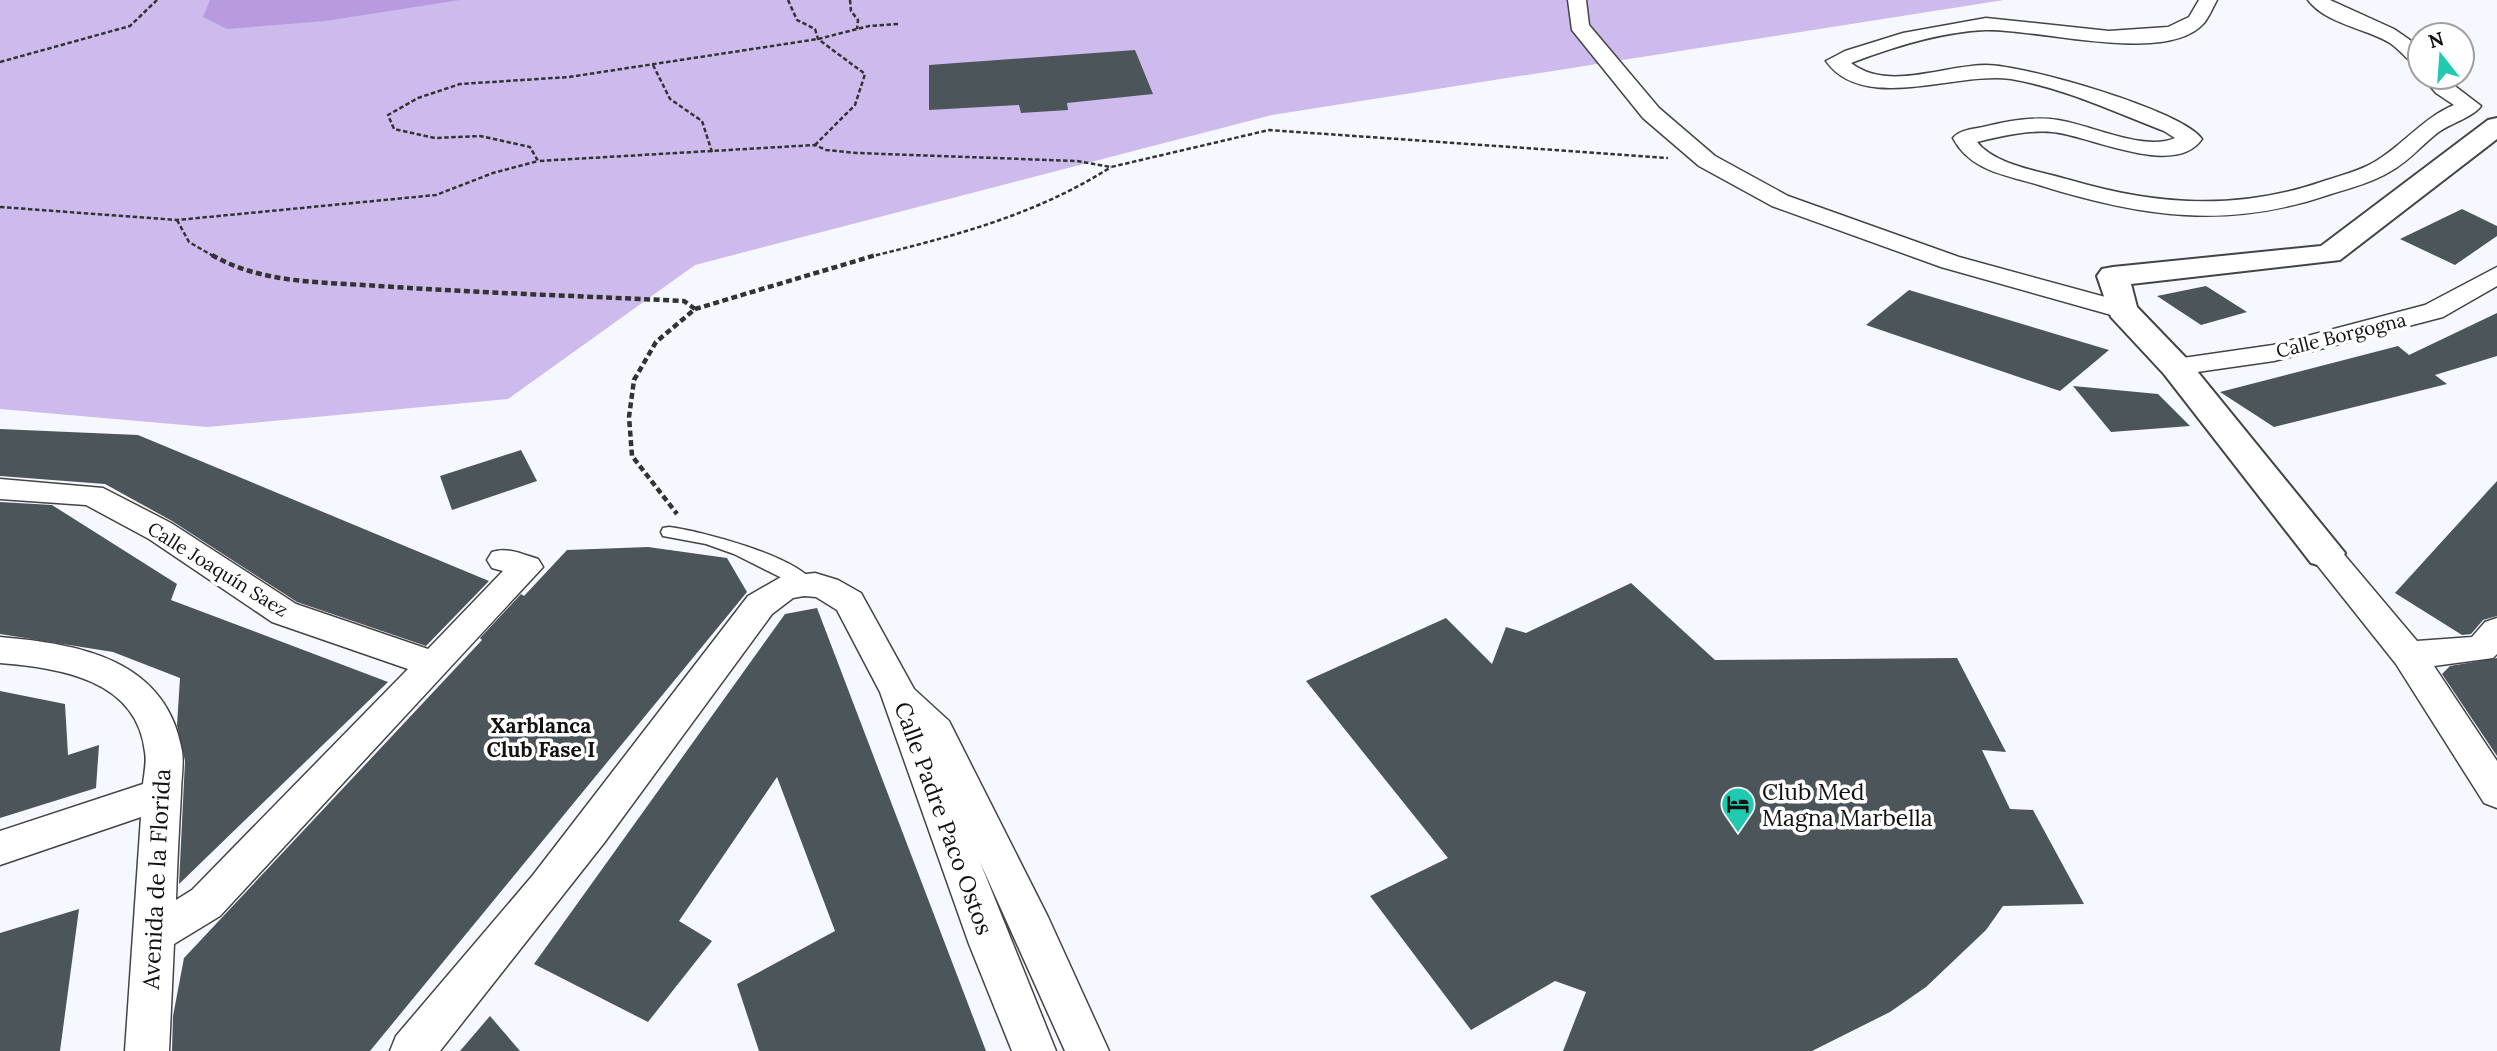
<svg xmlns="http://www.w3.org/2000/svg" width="2497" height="1051" viewBox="0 0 2497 1051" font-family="Lora,serif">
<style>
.green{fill:#cebbed}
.forest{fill:#b89ade}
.building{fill:#4c565a}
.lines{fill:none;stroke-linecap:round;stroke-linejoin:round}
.service-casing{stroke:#444;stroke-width:3}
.minor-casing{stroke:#444;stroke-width:3}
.tertiary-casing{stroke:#444;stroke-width:4}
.path-far1{stroke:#333;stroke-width:2.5;stroke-dasharray:4.5 2.5;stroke-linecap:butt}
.path{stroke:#333;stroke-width:4.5;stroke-dasharray:6 3.5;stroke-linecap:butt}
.service{fill:#fff;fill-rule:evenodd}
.minor{fill:#fff;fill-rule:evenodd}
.tertiary{fill:#fff;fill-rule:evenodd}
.labels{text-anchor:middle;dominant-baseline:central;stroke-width:7;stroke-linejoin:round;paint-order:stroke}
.street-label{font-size:19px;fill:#111;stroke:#fff}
.neighbourhood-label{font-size:21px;font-weight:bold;fill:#111;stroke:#fff}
.near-poi-label{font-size:23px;fill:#111;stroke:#fff;text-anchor:start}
.near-street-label{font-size:23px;fill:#111;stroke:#fff}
</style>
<rect width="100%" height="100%" fill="#f5f8ff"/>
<path class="green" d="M0 0H2004L1272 115 695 265 508 399 207 427 0 409Z"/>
<path class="forest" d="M210 0H460L325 21 227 29 203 17Z"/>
<g class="building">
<path d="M1135 50 1153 94 1067 103 1068 110 1021 113 1019 105 929 110V65Z"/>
<path d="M2462 209 2497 226V236L2455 265 2400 239Z"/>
<path d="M2206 286 2247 312 2201 325 2157 296Z"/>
<path d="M1909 290 2109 350 2060 391 1866 325Z"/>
<path d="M2497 313V356L2435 375 2447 384 2274 427 2220 392 2398 346 2409 355Z"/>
<path d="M2073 386 2158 394 2190 426 2111 432Z"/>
<path d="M0 429 138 435 489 581 426 646 297 602 172 521 105 484 0 476Z"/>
<path d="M521 450 537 481 452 510 440 476Z"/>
<path d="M2497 481V616L2483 620 2471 634 2462 635 2395 593Z"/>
<path d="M0 502 52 505 177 584 171 600 388 682 179 884 185 761 177 725 180 678 113 652 0 634Z"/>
<path d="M648 547 727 558 747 592 370 1051H172L173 1016 184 958 482 640 480 638 521 594 524 596 567 550Z"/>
<path d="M1631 583 1715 660 1957 658 2006 752 1982 750 2010 809 2033 810 2084 904 2003 906 1986 930 1926 987 1890 1012 1812 1051H1563L1586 992 1555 981 1471 1030 1370 896 1448 858 1306 681 1446 618 1492 664 1506 627 1526 633Z"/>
<path d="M817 608 986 1051H759L737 984 835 931 777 777 679 921 712 941 648 1022 534 964 785 614Z"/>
<path d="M2497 658V756L2442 674 2450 666Z"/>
<path d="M0 691 65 704 68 755 99 745 96 788 0 818Z"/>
<path d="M79 909 60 1051H0V933Z"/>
<path d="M490 1016 520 1051H460Z"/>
</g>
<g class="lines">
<g class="service-casing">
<path id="service" d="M669 527C701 531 796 556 814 583L812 587H800L734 554 706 544 663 536 661 532 663 528Z"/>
</g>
<g class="minor-casing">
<g id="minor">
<path d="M1568 0H1586L1589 25 1659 108 1715 156 1788 196 1959 257 2131 304 2135 310 2131 316 2122 318 1941 267 1772 206 1699 166 1643 118 1572 30Z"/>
<path d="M2199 0H2217C2213 7 2209 17 2204 23 2166 66 2037 28 1985 30 1940 32 1893 47 1851 63 1888 92 1944 65 1986 65 2024 65 2182 110 2202 139 2175 179 2089 135 2052 132 2027 130 2002 136 1977 142 1996 166 2041 171 2070 180 2155 205 2236 211 2321 182 2339 176 2360 171 2376 161 2404 144 2423 118 2454 105L2436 93 2422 77H2443L2481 106C2472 118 2448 124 2436 134 2421 146 2408 162 2391 171 2373 182 2351 188 2331 194 2227 230 2141 217 2039 185 2006 175 1970 171 1953 138 1959 130 1973 129 1983 127 2007 121 2033 116 2058 120 2091 125 2145 152 2175 138L2164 131C2114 112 2064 88 2011 79 1957 71 1863 114 1826 61L1845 51 1903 33 1986 18 2109 31 2168 27 2189 17Z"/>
<path d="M2308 0H2330L2394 29 2420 47V66C2408 63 2401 50 2390 43 2365 28 2326 24 2308 0Z"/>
<path d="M2497 267V286L2443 317 2274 361 2176 375 2166 373 2162 367 2166 361 2176 359 2273 345 2425 305Z"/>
<path d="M0 479 103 488 171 523 296 604 428 649 503 571 492 568 487 560 492 552C508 547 522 554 538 559L543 567 220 916 174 944 169 1051H125L141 817 0 865V831L143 784C144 774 147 762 145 752 137 679 59 668 0 663V637C78 644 166 658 182 751 184 764 181 780 181 793 179 829 177 864 176 900L192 890 408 669 272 622 149 539 86 505 0 499Z"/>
<path d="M2325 542 2336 545 2417 641 2472 637 2485 622 2497 618V654L2493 658 2434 666 2497 761V808L2484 803 2396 664 2314 561 2309 553 2314 545Z"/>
<path d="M815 573 838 580 861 593 914 689 949 721 1048 917 1109 1051H1065L980 862 1056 1051H1012L969 944 880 692 837 610 816 597 804 596 793 598 772 614 604 843 440 1051H390L396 1036 533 875 748 596 781 577Z"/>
</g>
</g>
<g class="tertiary-casing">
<path id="tertiary" d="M2497 118V139L2340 260 2131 284 2137 307 2188 360 2345 553 2339 563 2325 567 2311 563 2164 374 2111 317 2097 276 2102 269 2113 267 2321 246 2488 120Z"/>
</g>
<g class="path-far1">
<path d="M788 0 797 20 815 29 818 39 865 74 855 105 815 145"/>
<path d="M850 0 851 11 858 20 857 29"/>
<path d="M898 24 869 26 818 39 569 77 460 84 418 98 388 115 394 129 435 138 480 136 530 147 538 161 815 145 826 150 857 153 1077 161 1111 167 1269 130 1668 158"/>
<path d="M0 62 130 26 157 0"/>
<path d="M653 65 670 99 702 121 712 152"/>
<path d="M0 207 177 220 436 195 493 173 538 161"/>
<path d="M177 220 189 242 215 257"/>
<path d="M869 257C954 236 1036 215 1111 167"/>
</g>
<g class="path">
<path d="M212 255C262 284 323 282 379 286 481 293 582 296 684 301L695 309 656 342 634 380 629 417 632 456 677 514"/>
<path d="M695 309 876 255"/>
</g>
<use href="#service" class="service"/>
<use href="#minor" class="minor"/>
<use href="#tertiary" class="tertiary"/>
</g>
<defs>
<g id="hotel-pin" transform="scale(1.75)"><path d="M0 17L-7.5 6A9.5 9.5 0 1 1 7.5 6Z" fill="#20cab0" stroke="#fff"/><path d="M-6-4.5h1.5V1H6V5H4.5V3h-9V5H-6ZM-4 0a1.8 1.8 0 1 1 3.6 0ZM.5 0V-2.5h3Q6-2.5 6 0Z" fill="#111"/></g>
</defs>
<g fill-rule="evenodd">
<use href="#hotel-pin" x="1738" y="804"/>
</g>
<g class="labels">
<g class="street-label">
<text transform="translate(2341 335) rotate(-14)">Calle Borgogna</text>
<text transform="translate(218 569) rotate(32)">Calle Joaquín Saez</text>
</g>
<g class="neighbourhood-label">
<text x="541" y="725">Xarblanca<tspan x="541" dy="24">Club Fase I</tspan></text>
</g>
<g class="near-poi-label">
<text x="1762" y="791">Club Med<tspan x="1762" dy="26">Magna Marbella</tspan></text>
</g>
<g class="near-street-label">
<text transform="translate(944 818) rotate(70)">Calle Padre Paco Ostos</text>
<text transform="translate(156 879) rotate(-87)">Avenida de la Florida</text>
</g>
</g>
<g transform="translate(2441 56) rotate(343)"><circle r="33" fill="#ffffff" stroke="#a0a0a0" stroke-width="2"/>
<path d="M0-5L12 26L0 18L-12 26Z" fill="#20cab0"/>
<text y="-10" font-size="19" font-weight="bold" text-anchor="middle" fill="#111111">N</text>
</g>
</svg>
